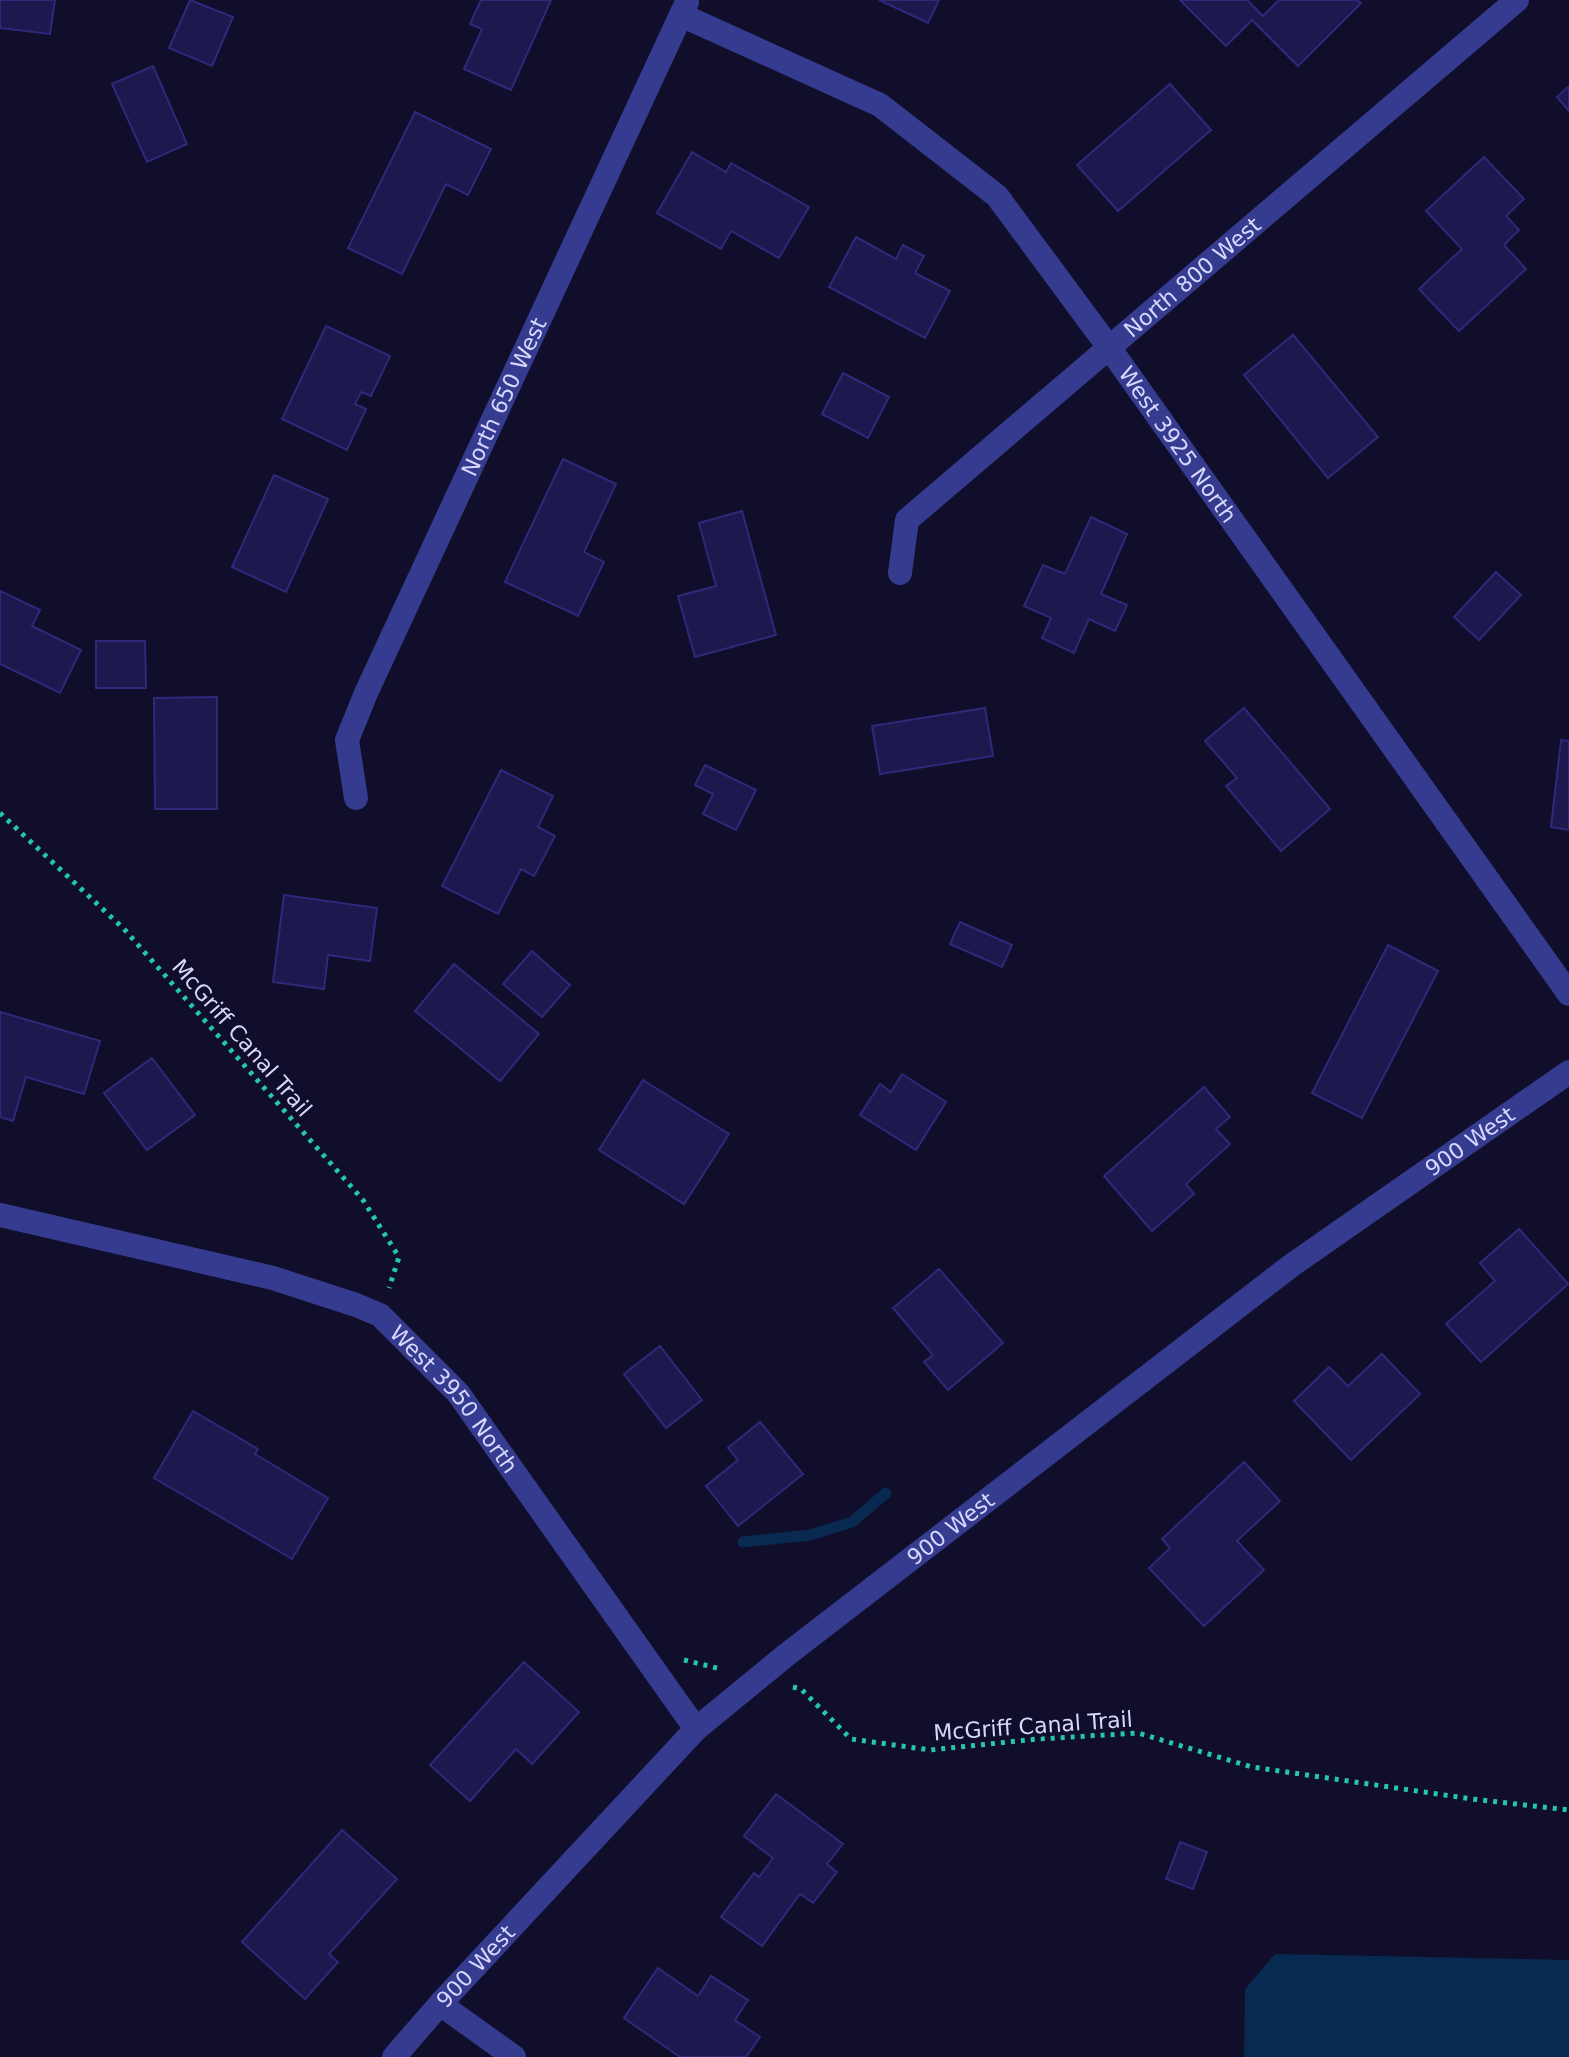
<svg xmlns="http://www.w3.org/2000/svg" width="1569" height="2057" viewBox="0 0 1569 2057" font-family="'DejaVu Sans',sans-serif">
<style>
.water{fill:#082a50}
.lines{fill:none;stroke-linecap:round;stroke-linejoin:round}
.stream{stroke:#082a50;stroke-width:11}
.building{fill:#1d184d;stroke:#30287b;stroke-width:2}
.path{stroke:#25c6ab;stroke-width:5;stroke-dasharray:4 6;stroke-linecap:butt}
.minor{stroke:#353b8e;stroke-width:24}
.labels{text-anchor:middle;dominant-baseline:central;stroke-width:7;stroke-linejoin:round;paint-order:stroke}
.street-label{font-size:22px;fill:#d8d8ff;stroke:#100e2b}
</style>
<rect width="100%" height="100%" fill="#100e2b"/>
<path class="water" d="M1275 1954 1569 1960V2057H1244L1245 1989Z"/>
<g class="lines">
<path class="stream" d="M743 1542 810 1535 852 1522 886 1493"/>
</g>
<g class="building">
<path d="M0 0H55L50 34 0 28Z"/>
<path d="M190 0 233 17 212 66 169 48Z"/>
<path d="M481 0H551L511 90 464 69 482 29 470 24Z"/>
<path d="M879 0H939L928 23Z"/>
<path d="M1180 0H1247L1263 16 1279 0H1357L1361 3 1298 66 1252 20 1226 46Z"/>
<path d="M153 66 187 144 147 162 112 84Z"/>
<path d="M1170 84 1211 130 1118 211 1077 165Z"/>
<path d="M1569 86V111L1557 97Z"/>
<path d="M415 112 491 149 468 195 446 184 402 274 348 248Z"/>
<path d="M692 152 726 172 731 163 809 207 779 258 731 231 721 249 657 213Z"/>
<path d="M1484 157 1524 199 1506 216 1519 230 1504 245 1526 269 1459 331 1419 289 1462 249 1426 211Z"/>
<path d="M856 237 896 259 903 245 924 256 915 273 950 291 925 338 829 287Z"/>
<path d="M326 326 390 356 371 396 361 392 355 404 366 409 347 450 282 419Z"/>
<path d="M1293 335 1378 437 1328 478 1244 375Z"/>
<path d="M843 373 889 397 868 438 822 414Z"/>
<path d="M563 459 616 484 584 552 604 562 578 616 505 582Z"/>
<path d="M274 475 328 499 286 592 232 567Z"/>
<path d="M742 511 776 635 695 657 678 596 716 586 699 523Z"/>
<path d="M1091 517 1127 534 1101 594 1127 605 1115 631 1089 619 1074 653 1042 638 1051 618 1024 606 1043 565 1065 574Z"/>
<path d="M1496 572 1521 595 1479 640 1454 617Z"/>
<path d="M0 591 40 610 32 626 81 650 60 693 0 664Z"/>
<path d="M96 641H145L146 688H96Z"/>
<path d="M217 697V809H155L154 698Z"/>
<path d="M985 708 993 756 880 774 872 726Z"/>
<path d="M1244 708 1330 809 1281 851 1226 786 1237 778 1205 741Z"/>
<path d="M1561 740 1569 741V830L1551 827Z"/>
<path d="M705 765 756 790 736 830 703 814 713 794 695 785Z"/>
<path d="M501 770 553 796 538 827 555 836 534 876 521 869 498 914 442 886Z"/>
<path d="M284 895 377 908 370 961 328 955 324 989 273 982Z"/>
<path d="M960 922 1012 945 1002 967 950 944Z"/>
<path d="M1388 945 1438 971 1362 1118 1312 1093Z"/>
<path d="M532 951 570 985 542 1017 503 984Z"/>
<path d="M454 964 539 1034 500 1081 415 1011Z"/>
<path d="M0 1012 100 1041 84 1094 26 1077 13 1121 0 1117Z"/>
<path d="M152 1058 195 1115 147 1150 104 1093Z"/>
<path d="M902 1074 946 1102 916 1150 860 1115 880 1084 891 1092Z"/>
<path d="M643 1080 729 1134 684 1204 599 1150Z"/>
<path d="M1204 1087 1230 1117 1216 1129 1230 1144 1186 1184 1194 1194 1152 1231 1104 1176Z"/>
<path d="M1519 1229 1568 1284 1481 1362 1446 1324 1495 1281 1480 1263Z"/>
<path d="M939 1269 1003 1343 948 1390 924 1362 933 1355 893 1308Z"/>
<path d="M660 1346 702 1400 666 1428 624 1374Z"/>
<path d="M1382 1354 1420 1394 1351 1460 1294 1401 1329 1367 1348 1386Z"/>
<path d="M193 1411 258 1449 255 1454 328 1498 292 1559 154 1478Z"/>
<path d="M760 1422 803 1474 738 1526 706 1486 738 1460 728 1448Z"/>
<path d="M1244 1462 1280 1501 1237 1541 1264 1570 1204 1626 1149 1568 1170 1548 1162 1539Z"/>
<path d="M524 1662 579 1712 532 1764 516 1749 470 1801 430 1765Z"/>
<path d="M776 1794 843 1844 827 1864 837 1872 813 1903 800 1894 762 1946 721 1917 754 1873 759 1877 773 1858 744 1836Z"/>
<path d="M342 1830 397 1879 329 1954 338 1962 305 1999 242 1942Z"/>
<path d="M1180 1842 1207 1852 1193 1889 1166 1879Z"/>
<path d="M658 1968 698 1996 711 1976 748 2000 735 2020 760 2037 746 2057H680L624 2018Z"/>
</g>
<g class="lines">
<g class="path">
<path d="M0 813 124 929 363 1200 399 1257 389 1288"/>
<path d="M684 1660 721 1669"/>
<path d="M793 1687 801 1689 851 1739 930 1750 1038 1739 1138 1733 1252 1767 1472 1799 1569 1810"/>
</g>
<g class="minor">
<path id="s1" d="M681 15 880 105 997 196 1108 346 1569 994"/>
<path id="s2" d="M900 573 907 520 1517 0"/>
<path id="s3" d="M356 798 347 740 366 693 687 2"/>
<path id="s4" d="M0 1215 273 1278 356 1305 380 1315 458 1393 696 1729"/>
<path d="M440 2004 514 2057"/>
<path id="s5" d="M394 2057 440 2004 696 1729 785 1656 1292 1265 1569 1072"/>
</g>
</g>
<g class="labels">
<g class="street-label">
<text stroke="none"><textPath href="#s2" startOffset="428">North 800 West</textPath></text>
<text stroke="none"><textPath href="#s3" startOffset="436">North 650 West</textPath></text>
<text stroke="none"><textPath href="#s1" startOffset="674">West 3925 North</textPath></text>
<text transform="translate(242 1038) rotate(49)">McGriff Canal Trail</text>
<text stroke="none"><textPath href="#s5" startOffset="1418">900 West</textPath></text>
<text stroke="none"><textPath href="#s4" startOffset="506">West 3950 North</textPath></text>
<text stroke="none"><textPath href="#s5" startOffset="770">900 West</textPath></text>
<text transform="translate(1033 1726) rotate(-4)">McGriff Canal Trail</text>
<text stroke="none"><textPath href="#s5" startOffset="122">900 West</textPath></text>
</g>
</g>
</svg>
